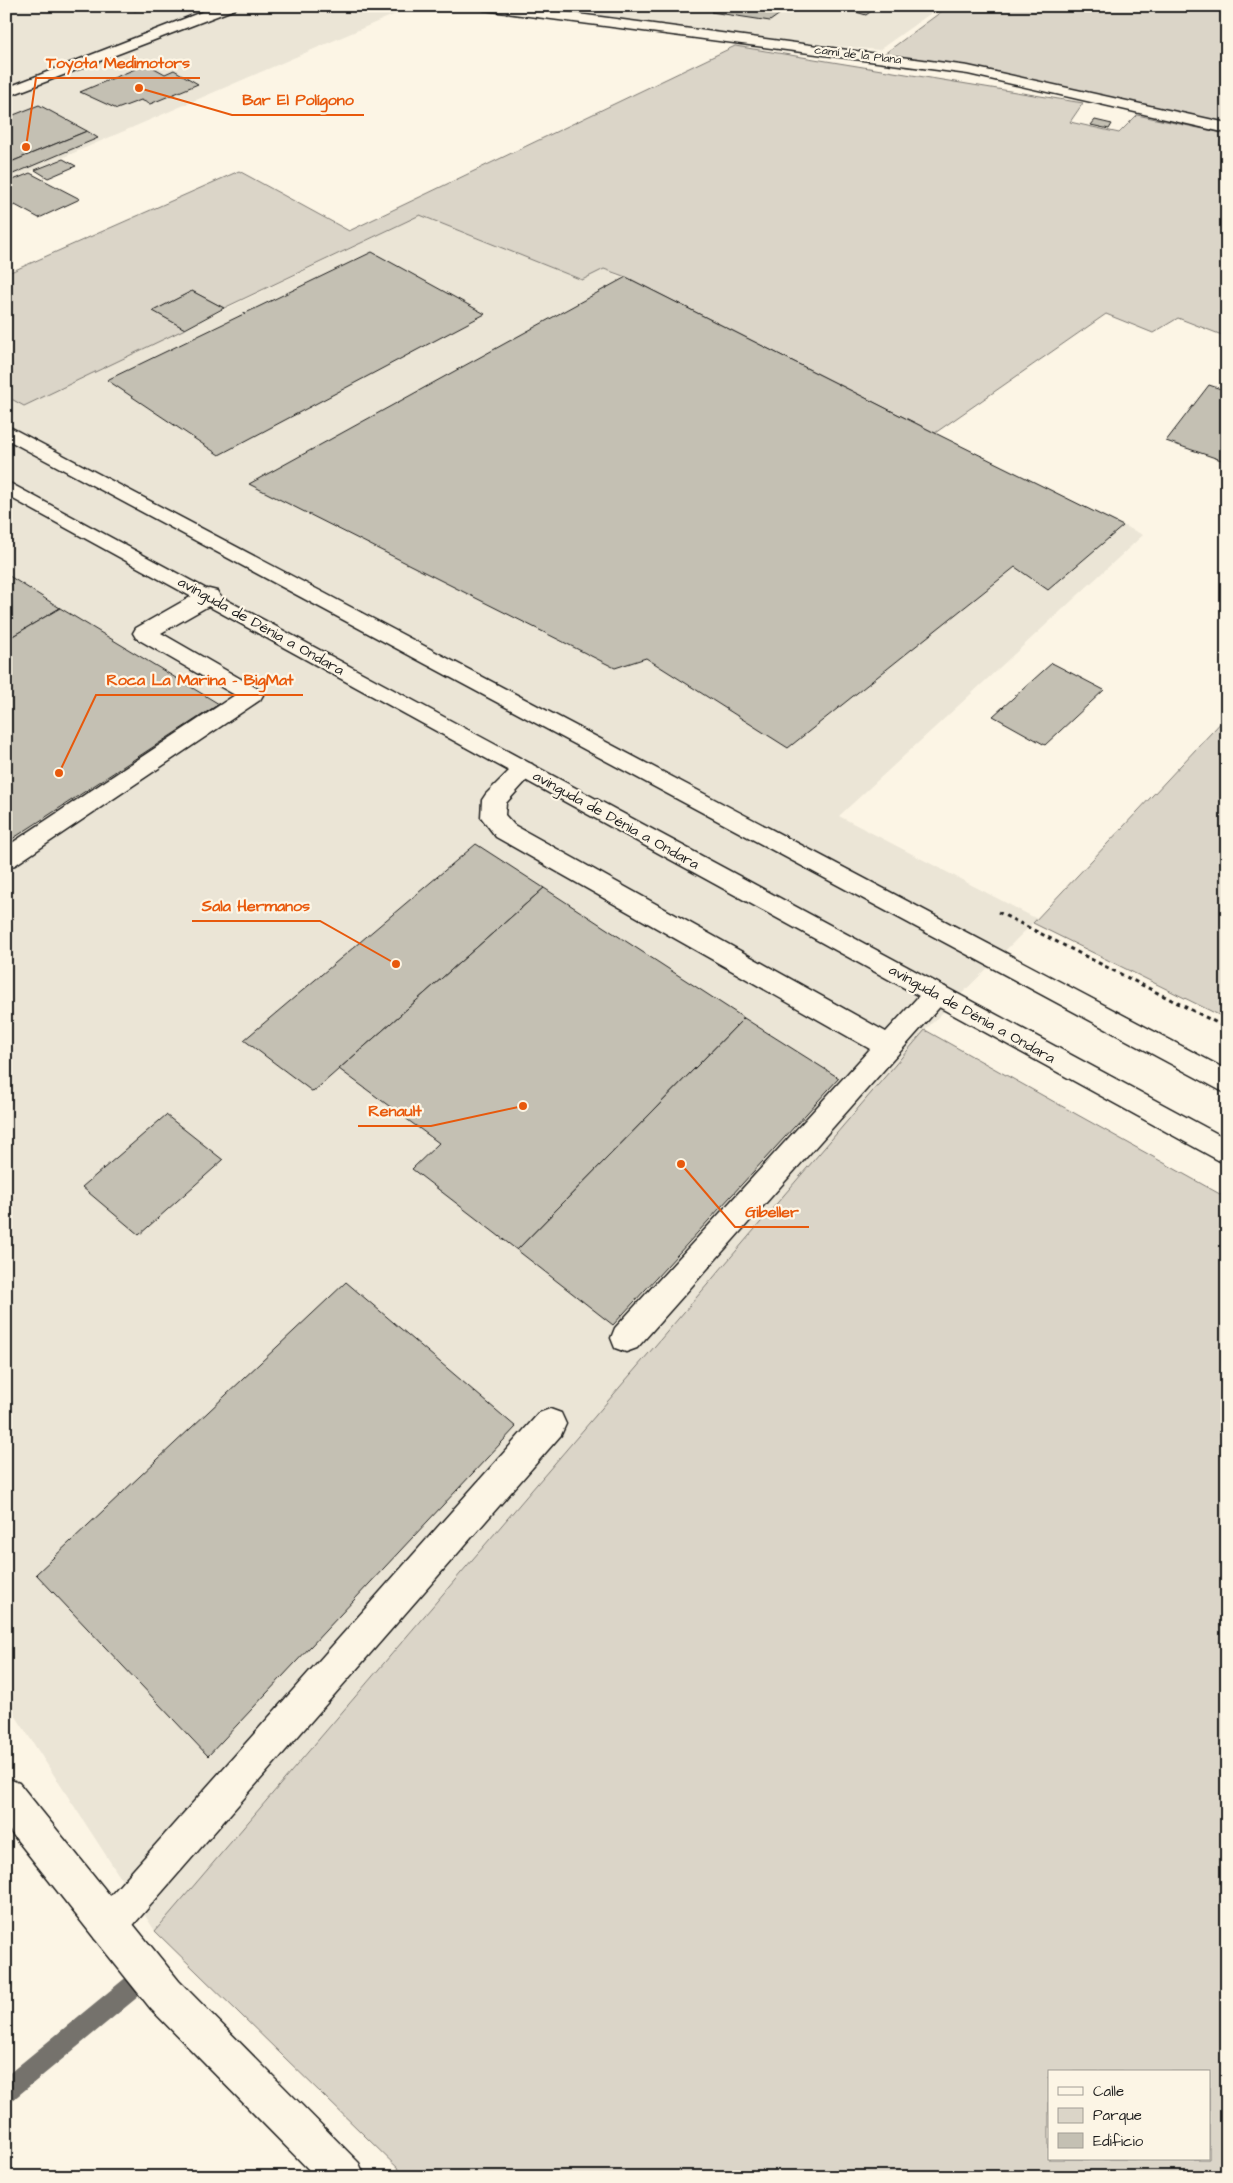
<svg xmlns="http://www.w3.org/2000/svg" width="1233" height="2183" viewBox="0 0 1233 2183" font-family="'Architects Daughter',sans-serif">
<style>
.built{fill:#ebe5d6}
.green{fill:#dbd5c8;stroke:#7c7872;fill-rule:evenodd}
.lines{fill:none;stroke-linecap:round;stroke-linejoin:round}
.stream{fill:#75726c;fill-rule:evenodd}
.building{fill:#c4c0b3;stroke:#1c1c1c}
.lane-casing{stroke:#1c1c1c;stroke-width:3}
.street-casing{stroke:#1c1c1c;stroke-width:3}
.primary-casing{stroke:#1c1c1c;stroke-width:3}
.path{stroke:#1c1c1c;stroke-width:3;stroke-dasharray:4 4;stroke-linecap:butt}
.lane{fill:#fcf5e5;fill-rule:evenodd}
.street{fill:#fcf5e5;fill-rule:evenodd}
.primary{fill:#fcf5e5;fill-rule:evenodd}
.labels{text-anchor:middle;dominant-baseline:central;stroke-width:4.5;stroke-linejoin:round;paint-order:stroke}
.far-street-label{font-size:12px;fill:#1c1c1c;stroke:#fcf5e5}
.street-label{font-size:15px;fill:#1c1c1c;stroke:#fcf5e5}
.leader{fill:none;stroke:#e8590c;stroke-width:2}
.callout-dot{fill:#e8590c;stroke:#fcf5e5;stroke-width:2}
.callout-label{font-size:16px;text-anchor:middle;font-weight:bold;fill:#e8590c;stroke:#fcf5e5;stroke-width:4.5;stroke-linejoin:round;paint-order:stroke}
</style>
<rect width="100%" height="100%" fill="#fcf5e5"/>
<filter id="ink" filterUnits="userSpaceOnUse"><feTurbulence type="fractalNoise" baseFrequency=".02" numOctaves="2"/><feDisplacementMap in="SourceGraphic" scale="10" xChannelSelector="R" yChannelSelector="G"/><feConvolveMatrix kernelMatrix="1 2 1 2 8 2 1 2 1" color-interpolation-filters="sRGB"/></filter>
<g filter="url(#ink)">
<g class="built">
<path d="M6 6H414L6 182Z"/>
<path d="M427 6H941L879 50Z"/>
<path d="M420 215 582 280 604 269 1143 535 839 816 1037 919 925 1030 155 1931 6 1701V396L24 406Z"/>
</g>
<g class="green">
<path d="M949 6H1227V124L947 64 884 54Z"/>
<path d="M735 46 1083 103 1070 122 1119 133 1137 115 1227 134V337L1178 318 1153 333 1106 314 935 433 626 277 604 269 582 280 420 215 224 308 192 291 154 311 185 329 24 406 6 396V274L239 171 349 231Z"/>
<path d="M1227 716V1019L1033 923Z"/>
<path d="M925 1030 1227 1198V2177H407L155 1931ZM1049 2072H1209V2159H1049Z"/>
</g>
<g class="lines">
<path class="stream" d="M148 1963 156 1966 159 1974 156 1982 14 2099 6 2103V2076L140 1966Z"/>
</g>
<g class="building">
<path d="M125 6H150L135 11Z"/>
<path d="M630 6H662L656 10Z"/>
<path d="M719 6H791L770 21 711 12Z"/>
<path d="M836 6H878L866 15Z"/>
<path d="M147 64 165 74 174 70 198 84 150 104 141 100 117 109 80 92Z"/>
<path d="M39 105 87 131 6 164V118Z"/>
<path d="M1095 120 1112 124 1109 129 1091 125Z"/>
<path d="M87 131 98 138 6 177V164Z"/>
<path d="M63 159 76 166 48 178 35 170Z"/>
<path d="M30 173 80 199 39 218 15 205 6 209V183Z"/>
<path d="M372 252 485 314 219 455 107 380Z"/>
<path d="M626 277 935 433 1123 526 1048 590 1015 567 788 748 646 658 615 668 249 484Z"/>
<path d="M192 291 224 308 185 329 153 311Z"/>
<path d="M1209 385 1227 391V462L1166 441Z"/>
<path d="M6 574 60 608 6 640Z"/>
<path d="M60 608 219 704 6 843V640Z"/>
<path d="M1052 663 1104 690 1045 745 993 716Z"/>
<path d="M476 844 544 888 313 1092 244 1040Z"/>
<path d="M544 888 744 1018 517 1250 412 1169 439 1143 339 1069Z"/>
<path d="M744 1018 839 1078 613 1325 517 1250Z"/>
<path d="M166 1115 223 1160 139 1235 82 1187Z"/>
<path d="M346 1282 516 1427 208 1756 36 1574Z"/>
</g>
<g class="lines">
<g class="lane-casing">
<g id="lane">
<path d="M477 6H518L968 66 1227 123V133L968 74 484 10Z"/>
<path d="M209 589 217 591 220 596 217 601 161 633 260 690 263 695 260 700 15 865 6 868V847L235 695 136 638 133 633 136 628 201 591Z"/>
<path d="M524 762 532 764 536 770 506 803 505 815 514 825 886 1032 927 987 936 984 945 987 949 994 945 1001 637 1348 626 1352 615 1348 611 1338 615 1328 870 1049 496 837 481 817 482 800 486 794 516 764Z"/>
<path d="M550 1409 561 1413 566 1424 561 1435 121 1939 108 1945 95 1939 89 1926 95 1913 539 1413Z"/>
</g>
</g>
<g class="street-casing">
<g id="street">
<path d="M217 6H237L235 9 6 97V88Z"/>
<path d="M6 1778 19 1783 179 1981 359 2163 365 2177H316L151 2009 95 1939 6 1826Z"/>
</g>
</g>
<g class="primary-casing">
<g id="primary">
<path d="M6 425 1227 1070V1094L6 439Z"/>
<path d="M6 481 1227 1139V1165L6 495Z"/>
</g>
</g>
<path class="path" d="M998 912 1227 1028"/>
<use href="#lane" class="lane"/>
<use href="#street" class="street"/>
<use href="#primary" class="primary"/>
</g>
</g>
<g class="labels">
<g class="far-street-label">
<text transform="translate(858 55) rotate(7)">camí de la Plana</text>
</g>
<g class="street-label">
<text transform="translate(261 626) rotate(29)">avinguda de Dénia a Ondara</text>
<text transform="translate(616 820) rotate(29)">avinguda de Dénia a Ondara</text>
<text transform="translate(972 1014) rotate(29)">avinguda de Dénia a Ondara</text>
</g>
</g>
<path class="leader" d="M26 147L36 78H200M139 88L232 115H364M59 773L96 695H303M396 964L320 921H192M523 1106L431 1126H358M681 1164L735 1227H809"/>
<g class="callout-dot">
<circle cx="26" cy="147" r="5"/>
<circle cx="139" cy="88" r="5"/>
<circle cx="59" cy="773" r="5"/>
<circle cx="396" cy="964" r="5"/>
<circle cx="523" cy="1106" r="5"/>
<circle cx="681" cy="1164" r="5"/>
</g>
<g class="callout-label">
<text x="118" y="68">Toyota Medimotors</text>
<text x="298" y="105">Bar El Polígono</text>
<text x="200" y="685">Roca La Marina - BigMat</text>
<text x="256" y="911">Sala Hermanos</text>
<text x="395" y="1116">Renault</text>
<text x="772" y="1217">Gibeller</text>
</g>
<rect width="1233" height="2183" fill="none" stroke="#fcf5e5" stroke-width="25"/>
<rect x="12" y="12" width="1208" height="2158" fill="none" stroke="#1c1c1c" stroke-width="2" filter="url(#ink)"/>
<rect x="1048" y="2070" width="162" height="90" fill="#fcf5e5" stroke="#a29e95"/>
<rect x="1058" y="2087" width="25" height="8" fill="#fcf5e5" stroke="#a29e95"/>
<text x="1093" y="2096" font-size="15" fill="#1c1c1c">Calle</text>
<rect x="1058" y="2108" width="25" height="15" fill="#dbd5c8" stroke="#a29e95"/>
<text x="1093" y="2120" font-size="15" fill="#1c1c1c">Parque</text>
<rect x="1058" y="2133" width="25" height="15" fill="#c4c0b3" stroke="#a29e95"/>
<text x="1093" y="2146" font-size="15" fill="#1c1c1c">Edificio</text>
</svg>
